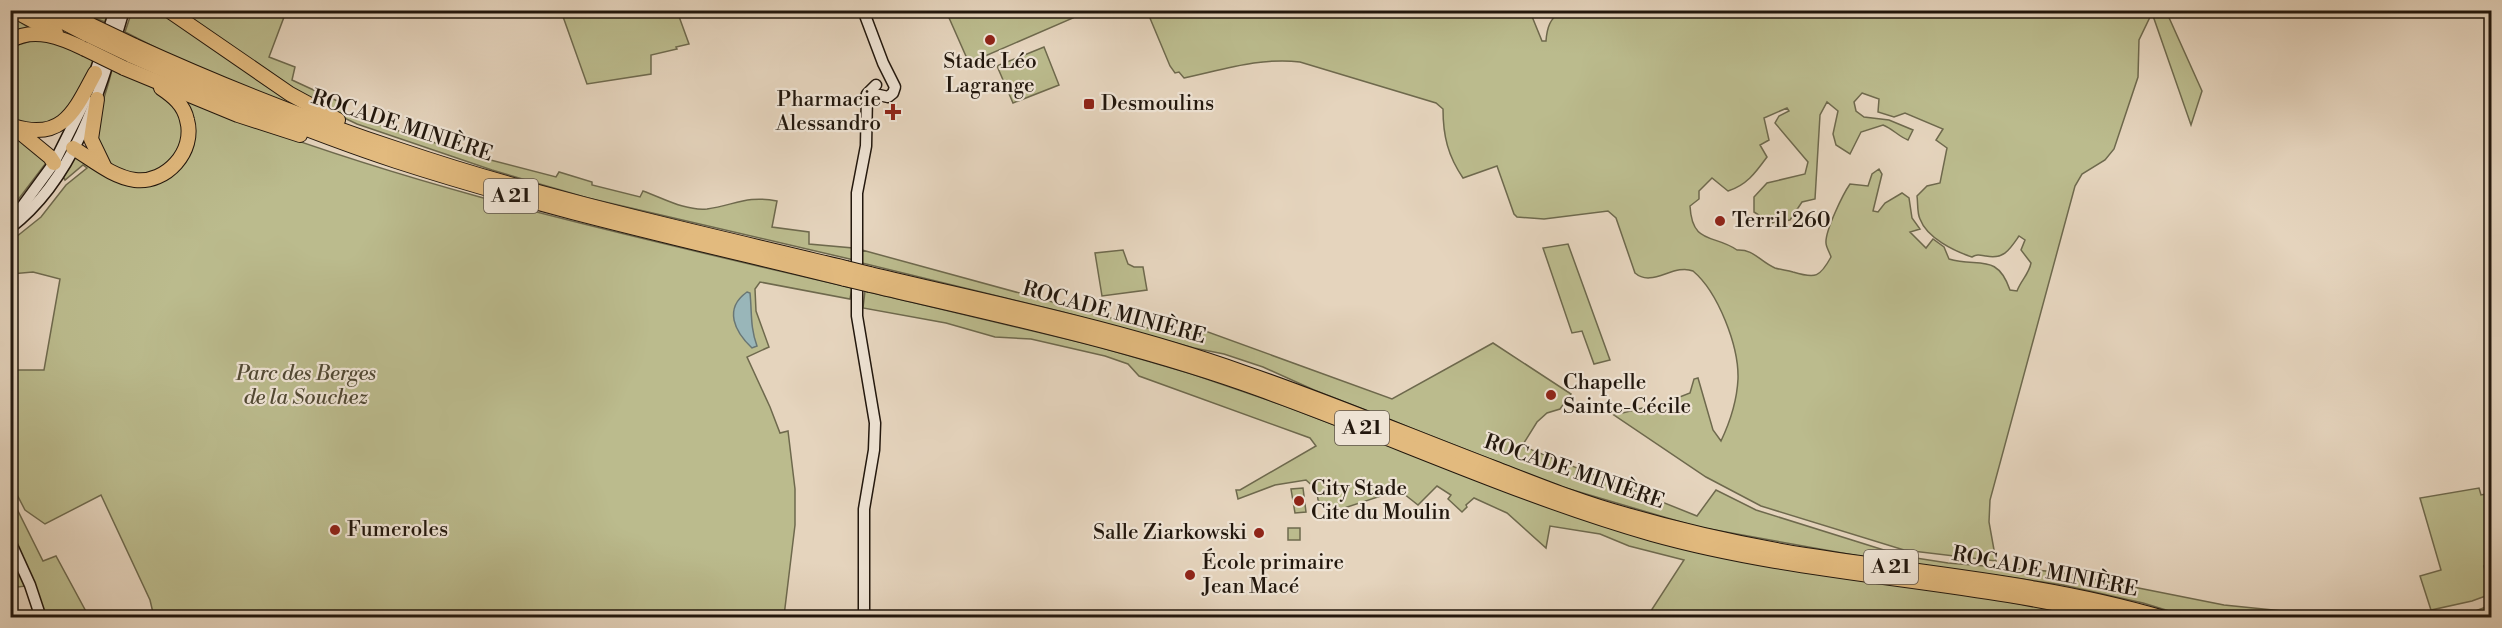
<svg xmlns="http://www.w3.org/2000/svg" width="2502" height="628" viewBox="0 0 2502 628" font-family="'Libre Bodoni',serif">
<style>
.green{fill:#bbbb8d;stroke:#6e694d;stroke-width:1.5;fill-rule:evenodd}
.water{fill:#99b6b9;stroke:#697674;stroke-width:1.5}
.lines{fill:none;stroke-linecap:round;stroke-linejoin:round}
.secondary-casing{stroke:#22170d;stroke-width:13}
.highway-casing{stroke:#22170d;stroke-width:16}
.secondary{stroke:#eee3d4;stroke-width:10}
.highway{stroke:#e2ba7e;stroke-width:14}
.highway-bridge-casing{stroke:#22170d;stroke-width:16;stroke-linecap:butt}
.highway-bridge{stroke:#e2ba7e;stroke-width:14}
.poi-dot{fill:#8f2418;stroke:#eee3d4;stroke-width:2}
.labels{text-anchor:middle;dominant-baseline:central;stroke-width:4.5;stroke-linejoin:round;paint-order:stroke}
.shield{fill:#eee3d4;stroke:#5f5449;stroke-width:1.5}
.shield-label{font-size:20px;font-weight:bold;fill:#22170d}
.poi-label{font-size:21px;fill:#22170d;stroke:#eee3d4;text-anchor:start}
.street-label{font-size:21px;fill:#22170d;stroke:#eee3d4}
.park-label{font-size:21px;font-style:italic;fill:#504833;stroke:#eee3d4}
</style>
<rect width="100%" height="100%" fill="#e5d4bd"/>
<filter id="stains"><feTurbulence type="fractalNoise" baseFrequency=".00333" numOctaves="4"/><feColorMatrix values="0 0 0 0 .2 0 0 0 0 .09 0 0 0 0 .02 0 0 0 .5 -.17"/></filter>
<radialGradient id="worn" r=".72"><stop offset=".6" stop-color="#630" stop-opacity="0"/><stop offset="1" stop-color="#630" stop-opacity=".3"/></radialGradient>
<g class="green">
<path d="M108 10 105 22 77 11Z"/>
<path d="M132 11H161L299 104 298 108 174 57 125 32Z"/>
<path d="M176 11H280L284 17 269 57 295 67 292 80 346 105 344 113 475 156 556 177 559 172 592 182V185L640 197 643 191C663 198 685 211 707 209 735 205 747 195 777 201L772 227 809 232V244L853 248 854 260 588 198 492 170 357 124 313 103Z"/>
<path d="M561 11H677L689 44 676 47 677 49 651 55V74L587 84Z"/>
<path d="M946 11H1069L1073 18 969 63Z"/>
<path d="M1147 11H1535L1531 14 1542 41H1546C1547 27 1550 19 1561 11H2166L2202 91 2191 125 2152 13 2139 40 2138 77 2114 149 2105 160 2082 174 2075 186 1990 500 1989 522 1996 561 1904 550 1761 506 1706 477 1614 415 1667 402 1690 393 1694 379 1698 378 1713 430 1721 441C1730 422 1737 400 1738 379 1739 346 1718 292 1693 271 1674 263 1652 288 1635 273L1616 218 1608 211 1544 219 1517 217 1514 214 1497 166 1463 178C1448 156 1443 136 1443 109L1436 103 1300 62C1261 57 1222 70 1184 78L1179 72 1175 73 1170 66ZM1862 93 1879 99 1878 112 1894 117 1905 113 1943 129 1936 140 1947 148 1940 183 1927 186 1917 196C1918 203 1917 213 1920 219 1927 238 1954 251 1972 257 1977 254 1980 255 1986 256 2004 260 2010 249 2019 236L2025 240 2021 250 2031 263C2029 274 2021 280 2017 291L2010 290C1997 252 1978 268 1949 259L1944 247 1933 239 1926 248 1910 232 1920 229 1912 218 1909 198 1902 193 1885 203 1878 212 1873 211 1882 174 1879 169 1872 174 1868 186 1850 184C1843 194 1825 231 1826 243 1826 247 1830 253 1831 257 1820 277 1816 279 1793 272 1787 270 1781 270 1775 268 1759 261 1754 249 1737 250 1714 234 1692 245 1690 206L1699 199V191L1712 178 1728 191C1747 185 1756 172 1767 157L1760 145 1769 140 1764 118 1787 108 1789 111 1779 116 1775 123 1808 162 1805 174 1767 183 1754 197V212L1771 223 1790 220 1802 202 1815 199 1820 115 1827 102 1838 111 1833 134 1836 145 1850 154 1861 132 1883 125C1893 129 1898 136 1908 140L1913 130 1889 120 1864 117 1856 111 1854 102Z"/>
<path d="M11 16 31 29 11 36Z"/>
<path d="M38 39 61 45 94 60 77 98 52 124H19L11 119V47Z"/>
<path d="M1044 47 1059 85 1013 103 997 66Z"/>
<path d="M112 69C134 78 159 86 174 106 205 144 143 205 107 159 103 155 98 150 97 144 94 118 107 94 112 69Z"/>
<path d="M184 98C398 186 627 235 852 288L850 299 760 282 755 289 756 311 769 347 747 357 770 407 780 433 788 431 795 489V525L784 616 154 617 150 600 101 495 45 524 25 510 11 483 10 370H44L60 279 33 272 11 274V241L41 217 66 185 87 168 83 165 65 180 62 175 77 153 131 182 181 162Z"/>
<path d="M11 129 49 159 11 209Z"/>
<path d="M1568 244 1610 360 1594 364 1582 331 1572 333 1543 248Z"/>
<path d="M862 250 1173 335 1197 328 1392 399 1493 343 1571 394 1560 409 1547 413 1537 422 1522 446 1697 516 1716 490 1756 510 1903 556 1948 563 2058 572 2224 605 2342 617H2189L2143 603 2063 585 1859 556 1698 527 1559 486 1314 390 1263 367 1224 354 1194 348 1063 312 862 263Z"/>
<path d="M1123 250 1128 264 1134 267H1143L1147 290 1102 296 1095 253Z"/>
<path d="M865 291 1096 346 1192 374 1285 406 1556 510 1982 597 2093 617H1647L1684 560 1629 546 1600 534 1550 526 1546 548 1507 513 1474 498 1466 505 1467 507 1462 512 1448 499 1451 495 1437 486 1418 505 1399 490 1332 512 1318 500 1317 490 1306 480 1275 485 1238 499 1236 490H1240L1316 446 1310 438 1139 376 1128 364 1105 356 1031 339 995 337 946 323 863 308Z"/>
<path d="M1303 488 1306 512 1295 513 1291 489Z"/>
<path d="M2479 488 2481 495 2491 493V563L2484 566 2491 594 2472 601 2431 610 2420 576 2441 570 2420 498Z"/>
<path d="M10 495 43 561 56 556 89 617H46L33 582 11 532Z"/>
<rect x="1288" y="528" width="12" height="12"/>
<path d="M10 551 26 586 18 587 11 570Z"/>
<path d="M2491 605V617H2444L2470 613Z"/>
</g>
<path class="water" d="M747 292 750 293C752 312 750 327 757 346L752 348C735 332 723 309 747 292Z"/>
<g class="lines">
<g class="secondary-casing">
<g id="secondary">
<path d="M863 10 883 63 895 87 893 93 888 97 879 95 866 97"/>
<path d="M93 79 115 10"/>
<path d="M10 223 54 163 86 99"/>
<path d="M10 228C77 177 101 87 124 10"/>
<path d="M10 541 30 585 41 618"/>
<path d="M864 618V509L874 450 875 423 857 316V193L866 146 867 94 876 85"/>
</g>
</g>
<g class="highway-casing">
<g id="highway">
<path d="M13 10 56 33"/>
<path d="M40 10 88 35"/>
<path d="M63 10 91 25"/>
<path d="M168 10 290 94 338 120"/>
<path d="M10 41C34 26 62 38 85 49"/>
<path d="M133 45C221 85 311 121 403 151 548 200 698 232 846 268"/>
<path d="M130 55C217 94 305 131 396 161 544 209 695 242 845 279"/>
<path d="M124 68 238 115 300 135"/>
<path d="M97 99 91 139 104 166"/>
<path d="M13 126C63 142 75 110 95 73"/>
<path d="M16 129 50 157 54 163"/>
<path d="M73 148C92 159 112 177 135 180 166 184 196 151 187 120 184 105 173 96 161 88"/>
<path d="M870 274C995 304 1121 329 1242 372 1327 401 1410 436 1494 468 1538 485 1582 503 1627 515 1686 532 1745 545 1805 555 1925 574 2046 583 2164 618"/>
<path d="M870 285C994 314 1121 341 1242 383 1380 431 1512 494 1652 534 1806 577 1967 579 2121 618"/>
</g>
</g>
<use href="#secondary" class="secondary"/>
<use href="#highway" class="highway"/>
<g class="highway-bridge-casing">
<g id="highway-bridge">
<path d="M91 25 133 45"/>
<path d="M88 35 130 55"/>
<path d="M85 49 124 68"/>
<path d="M846 268 870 274"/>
<path d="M845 279 870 285"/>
</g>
</g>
<use href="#highway-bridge" class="highway-bridge"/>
</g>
<g class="poi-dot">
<circle cx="990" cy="40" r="6"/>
<rect x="1083" y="98" width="12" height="12" rx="3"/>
<path d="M890 103h6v6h6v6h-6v6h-6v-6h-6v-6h6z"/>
<circle cx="1720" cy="221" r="6"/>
<circle cx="1551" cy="395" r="6"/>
<circle cx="1299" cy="501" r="6"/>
<circle cx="335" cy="530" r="6"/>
<circle cx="1259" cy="533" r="6"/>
<circle cx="1190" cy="575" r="6"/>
</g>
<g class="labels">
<g class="shield">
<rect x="484" y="179" width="54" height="34" rx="4.5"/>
<rect x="1335" y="411" width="54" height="34" rx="4.5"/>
<rect x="1864" y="550" width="54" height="34" rx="4.5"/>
</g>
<g class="shield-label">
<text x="511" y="196">A 21</text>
<text x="1362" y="428">A 21</text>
<text x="1891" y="567">A 21</text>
</g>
<g class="poi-label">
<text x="990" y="62" text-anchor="middle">Stade Léo<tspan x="990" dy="24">Lagrange</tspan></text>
<text x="881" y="100" text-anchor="end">Pharmacie<tspan x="881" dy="24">Alessandro</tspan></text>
<text x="1101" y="104">Desmoulins</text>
<text x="1732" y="221">Terril 260</text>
<text x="1563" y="383">Chapelle<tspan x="1563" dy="24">Sainte-Cécile</tspan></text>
<text x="1311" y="489">City Stade<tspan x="1311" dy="24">Cite du Moulin</tspan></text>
<text x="347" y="530">Fumeroles</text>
<text x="1247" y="533" text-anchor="end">Salle Ziarkowski</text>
<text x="1202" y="563">École primaire<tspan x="1202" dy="24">Jean Macé</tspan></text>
</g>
<g class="street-label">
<text transform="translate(402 126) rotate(18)">ROCADE MINIÈRE</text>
<text transform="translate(1114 313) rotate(15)">ROCADE MINIÈRE</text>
<text transform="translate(1574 472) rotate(19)">ROCADE MINIÈRE</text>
<text transform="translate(2045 572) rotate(11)">ROCADE MINIÈRE</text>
</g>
<g class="park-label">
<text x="306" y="374">Parc des Berges<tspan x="306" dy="24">de la Souchez</tspan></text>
</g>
</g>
<rect width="2502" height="628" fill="none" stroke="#e5d4bd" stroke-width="36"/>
<rect x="12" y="12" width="2478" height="604" fill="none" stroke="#22170d" stroke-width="3"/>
<rect x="18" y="18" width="2466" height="592" fill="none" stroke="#22170d" stroke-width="1.5"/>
<rect width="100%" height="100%" filter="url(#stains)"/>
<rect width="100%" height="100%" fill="url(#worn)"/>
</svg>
